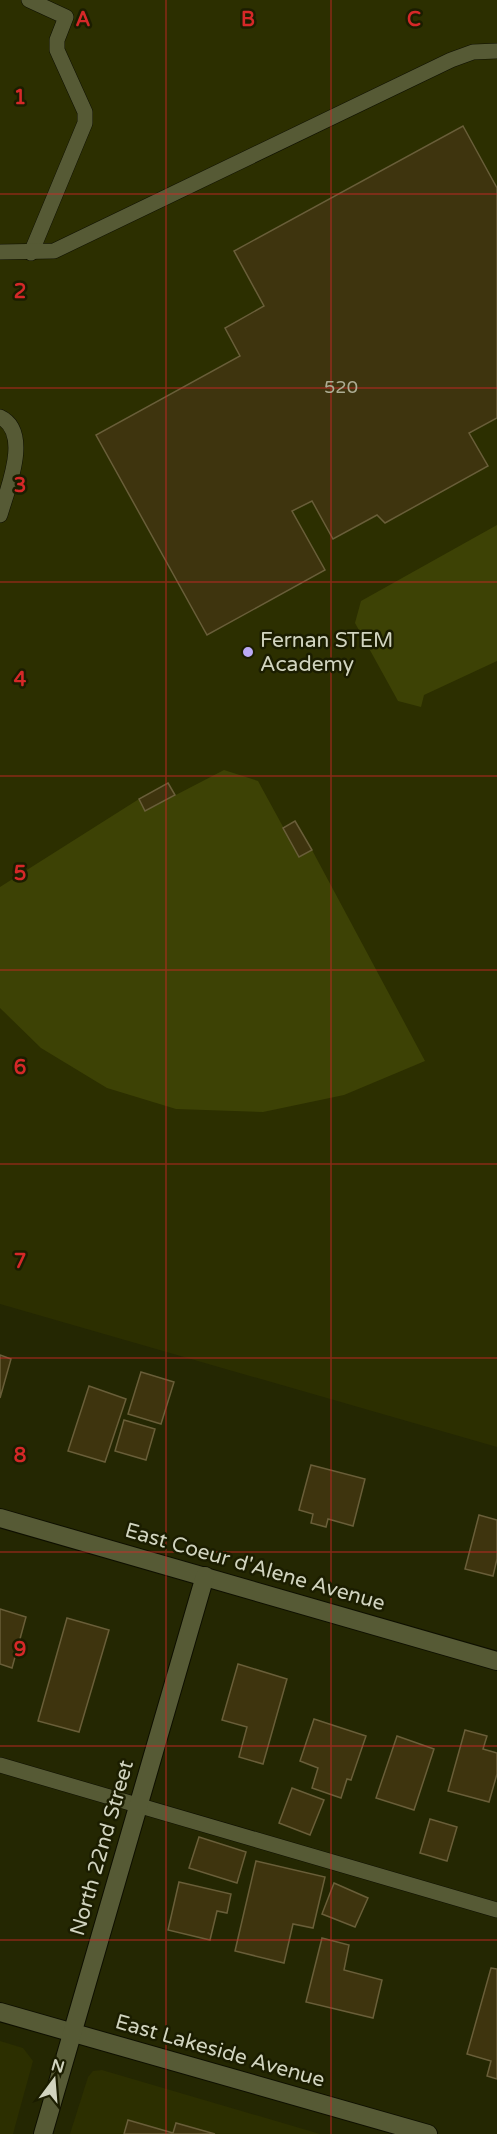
<svg xmlns="http://www.w3.org/2000/svg" width="497" height="2134" viewBox="0 0 497 2134" font-family="'Varela Round',sans-serif">
<style>
.built{fill:#2c2f00}
.green{fill:#3d4205}
.building{fill:#3e340e;stroke:#695e39;stroke-width:1.5}
.lines{fill:none;stroke-linecap:round;stroke-linejoin:round}
.lane-casing{stroke:#0e0f00;stroke-width:16}
.street-casing{stroke:#0e0f00;stroke-width:20}
.lane{stroke:#565a35;stroke-width:15}
.street{stroke:#565a35;stroke-width:18}
.grid{fill:none;stroke:#d62828;stroke-width:1.5;stroke-opacity:0.55}
.poi-dot{fill:#bbaaf6;stroke:#1b1d00;stroke-width:2}
.labels{text-anchor:middle;dominant-baseline:central;stroke-width:5;stroke-linejoin:round;paint-order:stroke}
.number-label{font-size:18px;fill:#acac93}
.poi-label{font-size:21px;fill:#d1d4bf;stroke:#1b1d00;text-anchor:start}
.street-label{font-size:21px;fill:#d1d4bf;stroke:#1b1d00}
.grid-label{font-size:20px;text-anchor:middle;font-weight:bold;fill:#d62828;stroke:#1b1d00;stroke-width:5;stroke-linejoin:round;paint-order:stroke}
</style>
<rect width="100%" height="100%" fill="#242702"/>
<g class="built">
<path d="M0 0H497V1447L0 1304Z"/>
<path d="M0 2041 23 2048 33 2061 13 2134H0Z"/>
<path d="M102 2070 320 2134H70L88 2077 93 2071Z"/>
</g>
<g class="green">
<path d="M497 525V661L424 695 421 707 398 701 355 623 361 601Z"/>
<path d="M224 770 258 781 299 856 312 850 425 1061 344 1095 263 1112 176 1109 107 1088 41 1048 0 1008V887L139 799 145 811Z"/>
</g>
<g class="building">
<path d="M463 126 497 188V418L469 433 488 466 385 523 377 515 333 539 312 501 292 511 325 570 207 635 96 435 240 356 225 328 264 306 234 251Z"/>
<path d="M168 783 175 795 145 811 139 799Z"/>
<path d="M295 821 312 850 299 857 283 828Z"/>
<path d="M0 1355 11 1359 0 1398Z"/>
<path d="M141 1372 174 1382 161 1424 128 1414Z"/>
<path d="M89 1386 126 1399 105 1462 68 1451Z"/>
<path d="M124 1420 155 1429 146 1460 115 1451Z"/>
<path d="M311 1465 365 1479 353 1526 328 1519 326 1527 311 1523 313 1514 299 1510Z"/>
<path d="M479 1515 497 1520V1559L493 1576 465 1569Z"/>
<path d="M0 1609 26 1617 12 1668 0 1664Z"/>
<path d="M67 1618 109 1630 79 1732 38 1721Z"/>
<path d="M238 1664 287 1679 263 1764 239 1757 247 1727 222 1720Z"/>
<path d="M314 1719 366 1736 351 1780 347 1779 341 1798 312 1788 318 1768 300 1761Z"/>
<path d="M465 1730 487 1736 483 1749 497 1753V1774L489 1802 448 1791Z"/>
<path d="M397 1736 434 1749 414 1810 376 1798Z"/>
<path d="M292 1788 324 1800 310 1835 279 1823Z"/>
<path d="M430 1819 457 1827 447 1861 420 1853Z"/>
<path d="M199 1837 246 1852 237 1883 189 1868Z"/>
<path d="M256 1861 325 1877 313 1928 293 1924 284 1963 235 1951Z"/>
<path d="M179 1882 231 1894 227 1913 217 1911 210 1940 168 1930Z"/>
<path d="M334 1883 368 1898 355 1927 322 1914Z"/>
<path d="M322 1938 349 1945 344 1970 382 1980 373 2018 306 2002Z"/>
<path d="M491 1968 497 1969V2079L487 2076 491 2061 467 2054Z"/>
<path d="M128 2120 173 2133 176 2123 215 2134H124Z"/>
</g>
<g class="lines">
<g class="lane-casing">
<g id="lane">
<path d="M29 0 66 17 57 40V50L85 112V123L31 253"/>
<path d="M0 252 54 251 451 60 473 52 497 51"/>
<path d="M0 417C32 432 7 490 0 515"/>
<path d="M0 1765 497 1910"/>
</g>
</g>
<g class="street-casing">
<g id="street">
<path d="M0 1518 497 1661"/>
<path d="M0 2012 428 2134"/>
<path d="M43 2134 205 1576"/>
</g>
</g>
<use href="#lane" class="lane"/>
<use href="#street" class="street"/>
</g>
<path class="grid" d="M166 0V2134M331 0V2134M0 194H497M0 388H497M0 582H497M0 776H497M0 970H497M0 1164H497M0 1358H497M0 1552H497M0 1746H497M0 1940H497"/>
<circle class="poi-dot" cx="248" cy="652" r="6"/>
<g class="labels">
<g class="number-label">
<text x="341" y="387">520</text>
</g>
<g class="poi-label">
<text x="260" y="640">Fernan STEM<tspan x="260" dy="24">Academy</tspan></text>
</g>
<g class="street-label">
<text transform="translate(255 1567) rotate(16)">East Coeur d'Alene Avenue</text>
<text transform="translate(102 1848) rotate(-74)">North 22nd Street</text>
<text transform="translate(220 2051) rotate(16)">East Lakeside Avenue</text>
</g>
</g>
<g class="grid-label">
<text x="83" y="26">A</text>
<text x="248" y="26">B</text>
<text x="414" y="26">C</text>
<text x="20" y="104">1</text>
<text x="20" y="298">2</text>
<text x="20" y="492">3</text>
<text x="20" y="686">4</text>
<text x="20" y="880">5</text>
<text x="20" y="1074">6</text>
<text x="20" y="1268">7</text>
<text x="20" y="1462">8</text>
<text x="20" y="1656">9</text>
</g>
<g transform="translate(54 2080) rotate(16)" stroke="#1b1d00" stroke-width="4.5" paint-order="stroke">
<path d="M0-4.5L10 22L0 15L-10 22Z" fill="#d1d4bf"/>
<text y="-9" font-size="16" font-weight="bold" text-anchor="middle" fill="#d1d4bf">N</text>
</g>
</svg>
